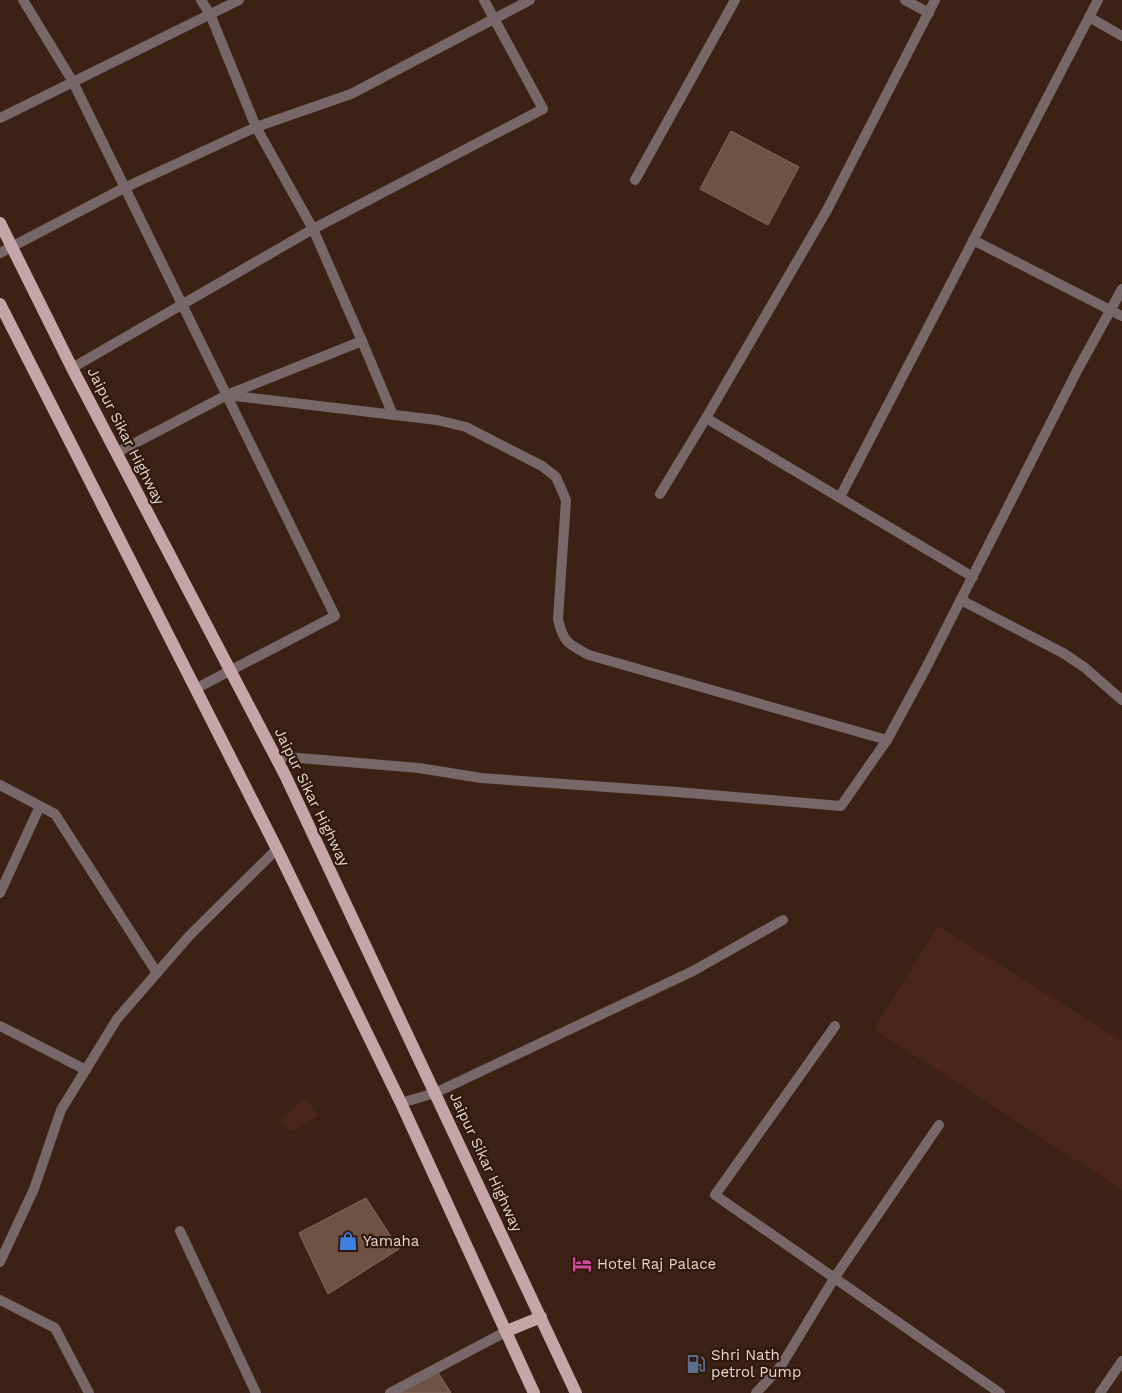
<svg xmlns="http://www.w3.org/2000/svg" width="1122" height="1393" viewBox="0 0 1122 1393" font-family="'Work Sans',sans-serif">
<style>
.built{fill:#482718}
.building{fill:#6f5244;stroke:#87685a}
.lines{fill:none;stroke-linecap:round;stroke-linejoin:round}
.lane{stroke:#776769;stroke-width:10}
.street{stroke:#776769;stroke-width:10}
.primary{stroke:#c6a5a9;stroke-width:12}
.labels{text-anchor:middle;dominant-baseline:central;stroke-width:4.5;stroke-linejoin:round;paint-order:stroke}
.street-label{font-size:15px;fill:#e4d3cb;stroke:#31180c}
.poi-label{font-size:15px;fill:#e4d3cb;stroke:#31180c;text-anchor:start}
</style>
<rect width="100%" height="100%" fill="#3c2215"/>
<g class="built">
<path d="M938 926 1122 1041V1190L874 1029Z"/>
<path d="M305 1098 318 1116 292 1132 279 1121Z"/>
</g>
<g class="building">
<path d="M731 131 799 167 768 225 700 189Z"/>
<path d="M366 1198 399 1249 328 1294 299 1233Z"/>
<path d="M436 1369 451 1393H397Z"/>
</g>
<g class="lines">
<g class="lane">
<path d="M835 1026 715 1195 1000 1393"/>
<path d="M756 1393 781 1366 835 1277 939 1125"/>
<path d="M1100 1393 1122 1361"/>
</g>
<g class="street">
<path d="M23 0 73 82 335 616 197 688"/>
<path d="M201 0 210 14 256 127 313 229 362 341"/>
<path d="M905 0 929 13"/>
<path d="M1089 17 1122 36"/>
<path d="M0 118 239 0"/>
<path d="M635 180 735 0"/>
<path d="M973 240 1122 316"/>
<path d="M0 253 124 188 256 127 351 94 530 0"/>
<path d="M72 368 313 229 543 109 484 0"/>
<path d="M227 395 437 420 466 427 542 466 556 477 566 500 558 619C563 642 568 644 589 655L887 740"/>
<path d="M706 418 973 577"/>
<path d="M116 453 227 395 362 341 393 415"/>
<path d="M660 494 706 418 827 210 935 0"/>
<path d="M840 497 1098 0"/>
<path d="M961 600 1063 653 1084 667 1122 700"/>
<path d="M275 756 419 768 481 778 677 792 841 806 887 740 926 668 1078 369 1122 289"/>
<path d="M0 785 55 814 157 973"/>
<path d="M0 893 40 806"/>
<path d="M0 1026 86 1070"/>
<path d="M401 1103 435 1093 693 971 783 920"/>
<path d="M180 1231 256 1393"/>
<path d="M0 1262 34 1189 61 1110 117 1019 189 936 277 849"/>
<path d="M0 1300 55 1328 89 1393"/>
<path d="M390 1393 507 1331"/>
</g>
<g class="primary">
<path d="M0 223 72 368 285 775 576 1393"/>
<path d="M0 304 277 849 401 1103 534 1393"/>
<path d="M507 1331 541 1317"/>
</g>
</g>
<defs>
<g id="shop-bare" transform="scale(1.5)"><path d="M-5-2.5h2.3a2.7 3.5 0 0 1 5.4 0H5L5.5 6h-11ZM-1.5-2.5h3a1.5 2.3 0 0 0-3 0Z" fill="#3f7fe0" stroke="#31180c" stroke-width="2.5" paint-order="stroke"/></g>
<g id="hotel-bare" transform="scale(1.5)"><path d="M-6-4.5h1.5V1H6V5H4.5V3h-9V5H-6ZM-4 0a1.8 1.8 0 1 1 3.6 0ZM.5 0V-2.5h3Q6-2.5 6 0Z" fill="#d1479c" stroke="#31180c" stroke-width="2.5" paint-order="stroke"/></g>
<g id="fuel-bare" transform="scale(1.5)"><path d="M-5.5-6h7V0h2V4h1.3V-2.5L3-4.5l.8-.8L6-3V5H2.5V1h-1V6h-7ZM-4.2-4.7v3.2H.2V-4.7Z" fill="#5c6f8a" stroke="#31180c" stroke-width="2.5" paint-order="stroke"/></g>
</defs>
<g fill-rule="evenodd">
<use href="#shop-bare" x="348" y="1241"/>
<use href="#hotel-bare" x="582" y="1264"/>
<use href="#fuel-bare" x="696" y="1364"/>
</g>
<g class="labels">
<g class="street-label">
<text transform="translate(126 436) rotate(63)">Jaipur Sikar Highway</text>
<text transform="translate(312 797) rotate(64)">Jaipur Sikar Highway</text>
<text transform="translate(486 1162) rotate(65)">Jaipur Sikar Highway</text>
</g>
<g class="poi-label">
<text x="363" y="1241">Yamaha</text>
<text x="597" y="1264">Hotel Raj Palace</text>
<text x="711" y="1355">Shri Nath<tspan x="711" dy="17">petrol Pump</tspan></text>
</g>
</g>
</svg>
